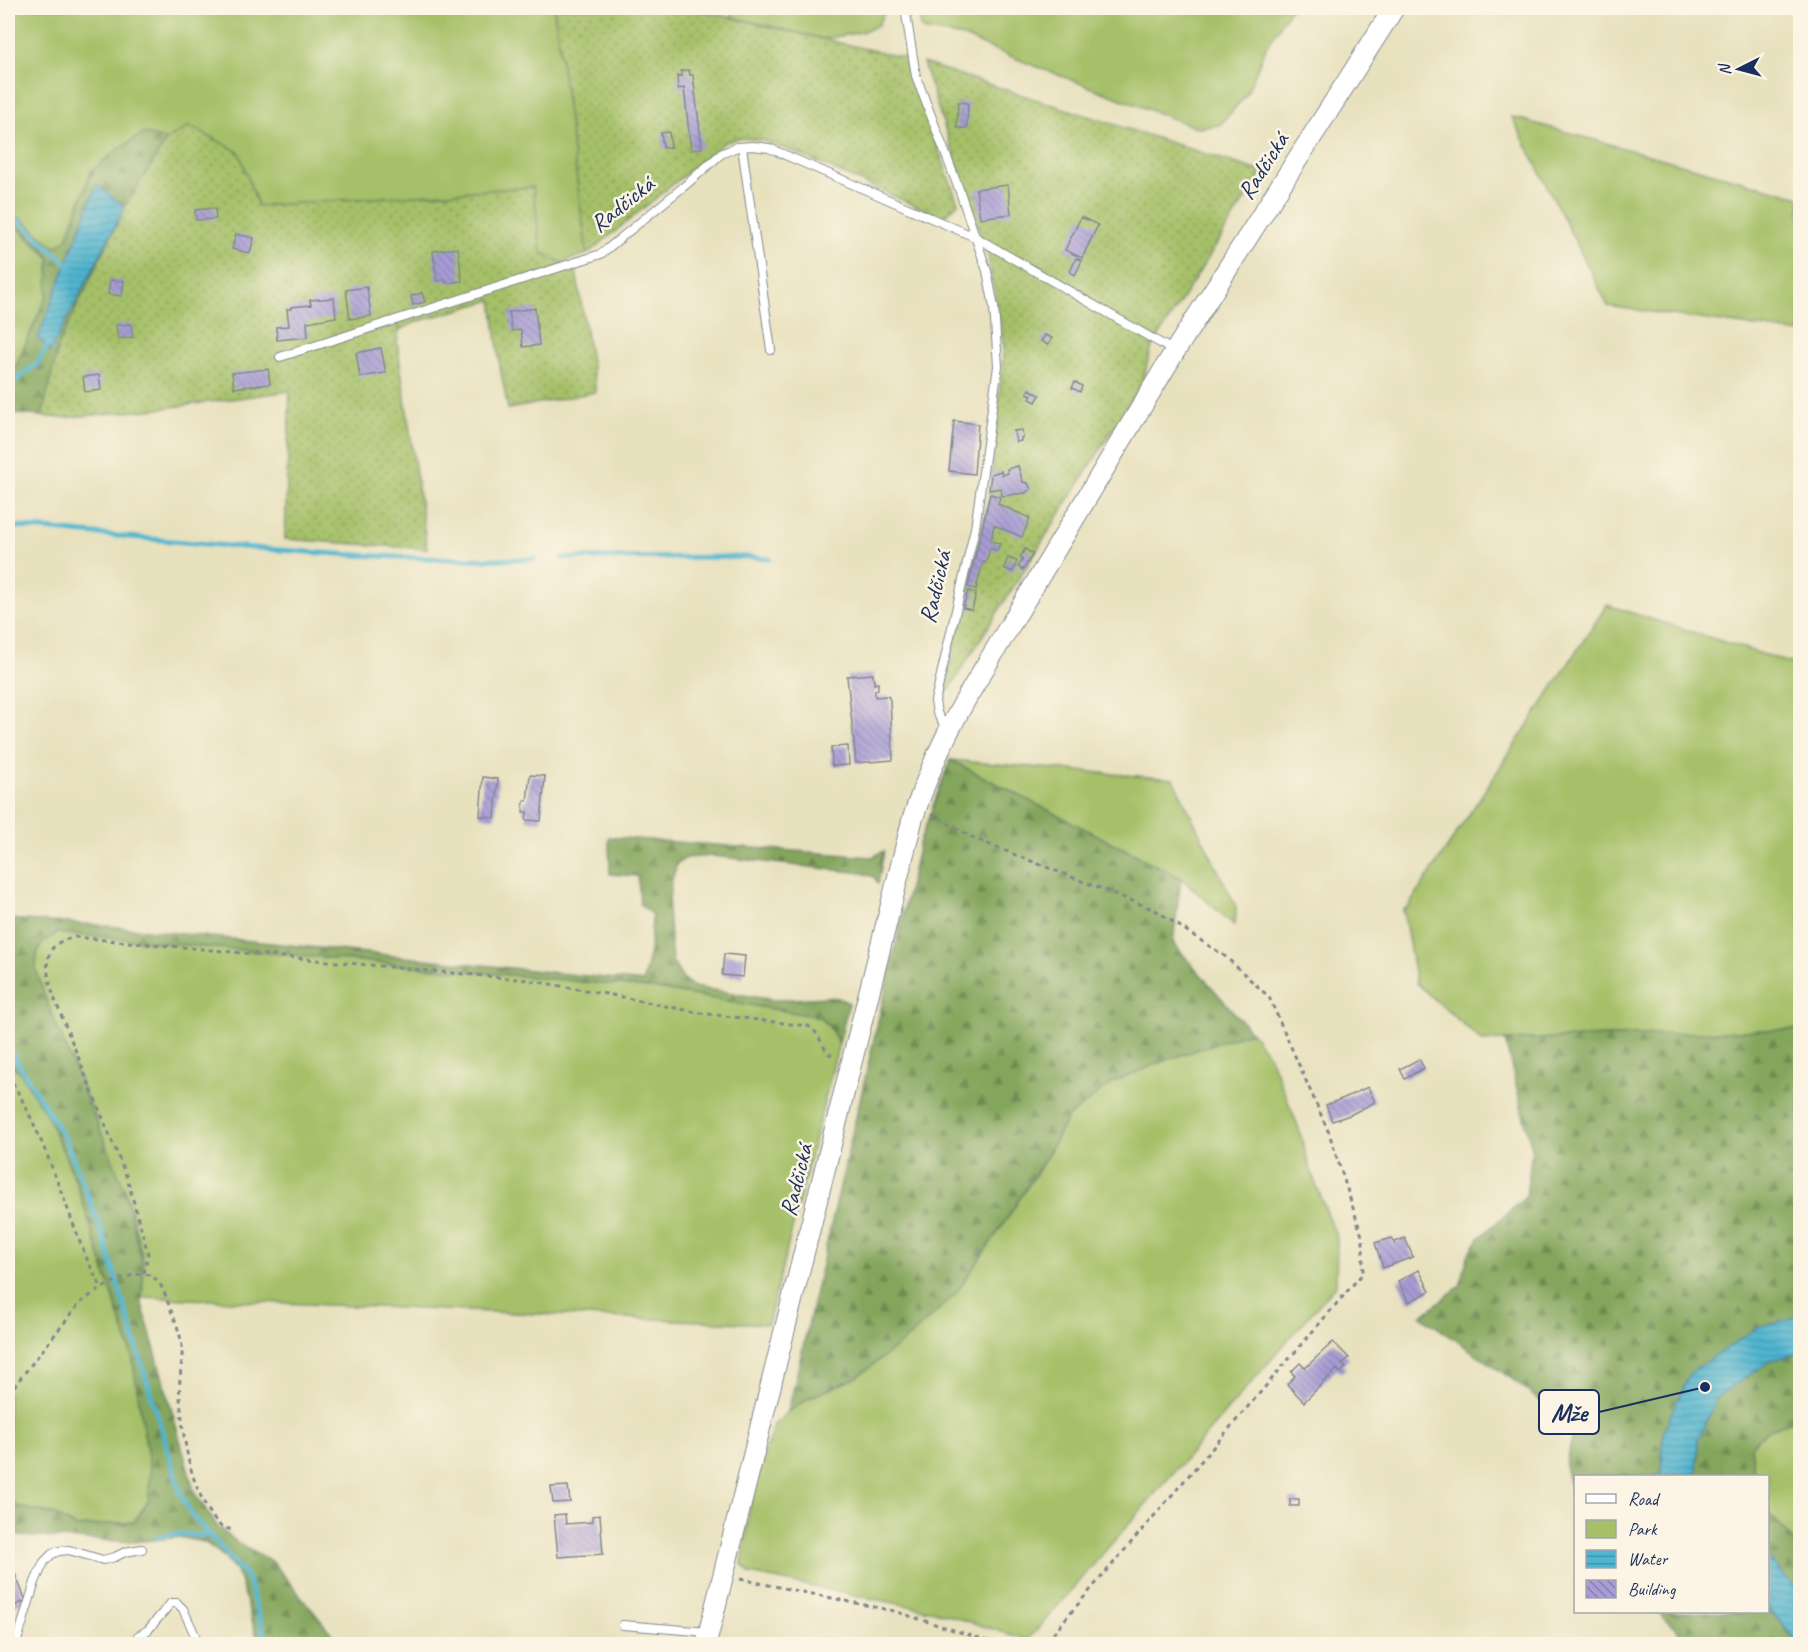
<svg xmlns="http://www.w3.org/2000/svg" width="1808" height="1652" viewBox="0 0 1808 1652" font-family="Caveat,sans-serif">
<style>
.green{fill:#a5c067;stroke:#607862;stroke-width:1.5}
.forest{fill:url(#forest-firs);stroke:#506a5d;stroke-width:1.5}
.garden{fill:url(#garden-dots);stroke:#607862;stroke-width:1.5}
.water{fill:url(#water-rules);stroke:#367296;stroke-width:1.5}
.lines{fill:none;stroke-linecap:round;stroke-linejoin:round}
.stream{stroke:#50b5cf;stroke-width:5}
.building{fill:url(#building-back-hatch)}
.service-casing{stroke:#82888e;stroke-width:10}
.tertiary-casing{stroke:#82888e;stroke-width:22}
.path{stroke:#82888e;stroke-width:3;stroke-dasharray:4.5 4.5;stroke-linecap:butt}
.service{stroke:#fff;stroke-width:8}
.tertiary{stroke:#fff;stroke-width:20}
.labels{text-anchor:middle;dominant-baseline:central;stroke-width:5;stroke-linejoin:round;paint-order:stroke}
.street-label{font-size:24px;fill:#1b2f5e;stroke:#fcf5e5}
.leader{fill:none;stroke:#1b2f5e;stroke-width:2}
.callout-dot{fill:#1b2f5e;stroke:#fcf5e5;stroke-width:2}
.callout{fill:#fcf5e5;stroke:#1b2f5e;stroke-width:2}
.callout-label{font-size:26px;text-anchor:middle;font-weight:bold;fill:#1b2f5e}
</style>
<defs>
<pattern id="forest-firs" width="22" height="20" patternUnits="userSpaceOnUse" patternTransform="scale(1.5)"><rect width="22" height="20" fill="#84a65c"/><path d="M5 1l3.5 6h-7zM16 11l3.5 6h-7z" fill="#6b884f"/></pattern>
<pattern id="garden-dots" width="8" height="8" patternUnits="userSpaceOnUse" patternTransform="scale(1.5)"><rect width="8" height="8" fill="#a5c067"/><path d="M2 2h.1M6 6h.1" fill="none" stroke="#869c58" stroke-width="1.8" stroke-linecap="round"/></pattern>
<pattern id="water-rules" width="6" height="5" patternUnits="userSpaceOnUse" patternTransform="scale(1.5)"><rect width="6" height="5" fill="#50b5cf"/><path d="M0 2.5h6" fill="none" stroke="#4294ab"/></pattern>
<pattern id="building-back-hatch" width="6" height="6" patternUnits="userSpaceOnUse" patternTransform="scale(1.5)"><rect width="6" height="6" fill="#a89cd5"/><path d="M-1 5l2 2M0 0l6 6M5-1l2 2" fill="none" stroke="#8880b0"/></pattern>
</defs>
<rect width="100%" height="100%" fill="#fcf5e5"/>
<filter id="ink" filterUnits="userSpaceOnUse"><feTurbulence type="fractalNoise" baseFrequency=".0167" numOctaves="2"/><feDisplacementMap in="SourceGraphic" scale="12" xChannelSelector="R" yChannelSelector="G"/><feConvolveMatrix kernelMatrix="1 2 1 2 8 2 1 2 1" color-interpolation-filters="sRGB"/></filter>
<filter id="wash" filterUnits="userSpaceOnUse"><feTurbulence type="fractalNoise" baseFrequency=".008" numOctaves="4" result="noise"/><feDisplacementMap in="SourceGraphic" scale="24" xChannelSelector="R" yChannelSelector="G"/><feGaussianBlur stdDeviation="1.35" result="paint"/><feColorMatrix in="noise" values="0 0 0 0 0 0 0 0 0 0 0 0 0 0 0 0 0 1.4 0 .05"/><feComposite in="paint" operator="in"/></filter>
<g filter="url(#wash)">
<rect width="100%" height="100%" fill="#e8e1be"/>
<g class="green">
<path d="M8 8H554L587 254 560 263 541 252 533 187 258 206 239 153 189 127 167 140 143 133 91 171 67 239 55 248 8 208Z"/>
<path d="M732 8H887L877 26 861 32 825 39 732 17Z"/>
<path d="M917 8H1291L1266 47 1246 95 1220 125 1197 128 1022 61 964 37 922 30Z"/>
<path d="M1512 117 1800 197V333L1608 306Z"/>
<path d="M8 219 50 258 47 295 10 380 8 381Z"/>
<path d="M1607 605 1800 666V732L1797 750 1800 760V1029L1482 1041 1416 983 1403 910 1408 907Z"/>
<path d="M950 760 1173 779 1236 907 1235 926 1181 878Z"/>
<path d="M57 933 650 988 820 1017 829 1026 839 1043 768 1324 142 1297 143 1265 142 1255 125 1190 48 1005 36 970 37 953 43 942Z"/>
<path d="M1251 1032 1270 1057 1298 1126 1310 1169 1337 1239 1336 1285 1028 1640 935 1611 750 1574 742 1564 750 1505 761 1463 774 1425 788 1412 809 1398 857 1377 913 1334 957 1292 1008 1217 1046 1158 1068 1117 1113 1082 1166 1060Z"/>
<path d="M8 1062 20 1072 48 1117 76 1181 132 1356 150 1470 149 1500 134 1522 76 1527 53 1514 18 1507 8 1499Z"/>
<path d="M1800 1418V1550L1768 1511V1476H1754L1751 1446 1767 1430Z"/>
</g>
<g class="forest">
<path d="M143 133 167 140 127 203 59 344 42 416 8 413V381L10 379 47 295 50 258 41 247 8 219V208L55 247 67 239 91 172 114 152Z"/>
<path d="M950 760 1181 878 1173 943 1251 1032 1166 1060 1113 1082 1068 1117 1046 1157 1008 1217 957 1292 913 1334 857 1377 809 1398 788 1412 919 844Z"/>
<path d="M609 837 872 857 884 851 878 883 874 877 863 873 712 856 686 858 677 863 671 883 668 910 672 960 682 978 694 987 774 1000 827 997 838 998 849 1003 839 1043 829 1026 820 1017 651 988 57 933 43 942 37 953 36 970 48 1005 125 1190 143 1265 142 1304 195 1494 218 1527 245 1548 272 1561 340 1644H259L240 1580 235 1569 222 1555 204 1542 179 1537 134 1542 20 1536 8 1527V1499L18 1507 53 1514 76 1527 134 1522 149 1500 150 1470 132 1356 76 1181 48 1117 20 1072 8 1062V919L98 925 643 982 650 951 652 915 640 904 638 876 610 874Z"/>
<path d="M1800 1029V1316L1758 1328 1664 1430 1661 1476H1576L1575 1504 1565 1466 1575 1428 1516 1382 1421 1316 1460 1286 1469 1253 1480 1237 1526 1197 1532 1150 1505 1040Z"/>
<path d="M1800 1353V1418L1767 1430 1751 1446 1754 1476H1698L1697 1474 1698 1439 1717 1397 1772 1360Z"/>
<path d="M1768 1511 1800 1550V1593L1768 1558Z"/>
<path d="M1768 1608 1795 1640 1796 1644H1686L1682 1635 1658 1612H1768Z"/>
</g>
<g class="garden">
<path d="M554 8H690L910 59 914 83 958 203 943 218 792 151 761 140 740 138 725 142 587 254Z"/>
<path d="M923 63 1262 172 1152 347 1141 385 946 694 943 692 990 494 1004 346 988 257Z"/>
<path d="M189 126 239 152 258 206 533 187 541 252 576 271 596 392 508 409 500 367 492 300 416 322 399 330 397 342 427 549 285 539 290 391 158 409 61 418 42 416 59 344 127 203 167 140Z"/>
</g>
<g class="water">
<path d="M97 185 125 207 50 352 38 338Z"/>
<path d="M1800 1316V1353L1772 1360 1717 1397 1698 1439 1697 1474 1698 1476H1661L1664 1430 1690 1373 1758 1327Z"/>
<path d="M1768 1558 1800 1593V1644H1796L1795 1639 1768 1608Z"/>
</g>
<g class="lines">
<g class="stream">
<path d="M8 211 71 267"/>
<path d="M8 386 38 363 48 343"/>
<path d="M8 526C183 541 358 562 534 559"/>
<path d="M562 558 748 557 770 559"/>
<path d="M8 1047 66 1141 102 1232 181 1494 191 1514 247 1577 267 1644"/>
<path d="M156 1537 176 1534 210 1536"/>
</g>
</g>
<g id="blocks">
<g class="building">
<path d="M689 70 690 75H693L702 148 691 150 684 88 678 89 677 76H682L681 71Z"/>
<path d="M958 102 968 103 967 128H957Z"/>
<path d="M669 132 671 147 663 148 661 133Z"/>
<path d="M1008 185 1011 214 980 218 976 189Z"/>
<path d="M215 208 216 219 196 220 195 210Z"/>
<path d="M1081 217 1098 225 1082 258 1065 250Z"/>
<path d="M236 234 254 238 250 253 232 249Z"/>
<path d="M458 248 462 281 446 283V280L437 281 433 251Z"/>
<path d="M1076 258 1082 261 1075 275 1070 272Z"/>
<path d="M110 280 124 281 122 296 108 294Z"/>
<path d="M367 287 371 316 350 319 346 290Z"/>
<path d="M422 293 425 302 413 305 411 296Z"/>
<path d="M334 298 336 317 307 322 308 337 277 340 276 327 289 326 287 309H291V307L311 305 310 300Z"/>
<path d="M535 308 539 345 523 347 521 330 512 331 509 312Z"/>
<path d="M131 324 133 337 118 339 116 325Z"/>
<path d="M1045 335 1052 338 1048 345 1041 341Z"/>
<path d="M381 348 386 373 360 377 356 353Z"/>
<path d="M268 369 270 384 234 388 232 373Z"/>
<path d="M99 375 101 390 85 392 83 377Z"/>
<path d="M1075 382 1082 386 1080 392 1072 388Z"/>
<path d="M1029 389 1040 395 1036 402 1030 399 1032 395 1027 393Z"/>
<path d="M954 421 978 424 974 474 949 471Z"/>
<path d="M1022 430 1023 437 1021 438V441L1016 442 1014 431Z"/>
<path d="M1018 466 1023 482 1028 483 1031 489 1025 493 1002 496 1001 488 989 490 991 474 1001 471 1002 475 1008 473 1007 469Z"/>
<path d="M990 494 1000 497 998 504 1030 518 1022 537 994 525 991 541 1000 544 997 551 990 548 986 563 983 562 976 589 968 587Z"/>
<path d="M1025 549 1033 554 1023 570 1018 567 1023 559 1020 557Z"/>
<path d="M1008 558 1017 561 1013 572 1004 568Z"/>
<path d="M968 591 976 593 972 610 963 608Z"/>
<path d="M873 674 874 684 878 683V689L875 691V697L888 696 890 700 893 760 856 763 847 676Z"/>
<path d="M848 746 849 765 832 766 831 747Z"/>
<path d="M530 775 545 776 541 821 526 820 527 812H523L524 800 527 801Z"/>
<path d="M483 777 498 779 495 818 480 816Z"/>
<path d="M724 954 745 956 743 977 722 975Z"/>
<path d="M1419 1059 1424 1068 1405 1079 1400 1069Z"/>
<path d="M1368 1087 1375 1102 1350 1115 1332 1121 1326 1105 1344 1098Z"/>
<path d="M1392 1238 1395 1245V1242L1405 1238 1413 1257 1383 1268 1375 1243Z"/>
<path d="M1419 1270 1430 1291 1409 1302 1398 1281Z"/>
<path d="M1333 1342 1349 1358 1342 1364 1346 1368 1340 1373 1337 1369 1304 1402 1287 1384 1295 1376 1291 1372 1300 1363 1305 1368Z"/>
<path d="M568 1486 570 1502 553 1503 551 1487Z"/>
<rect x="1290" y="1499" width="9" height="7"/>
<path d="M565 1514 566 1524 592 1522V1516L600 1515 603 1554 558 1557 554 1515Z"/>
<path d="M8 1556 26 1601 8 1608Z"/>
<rect x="1111" y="1641" width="14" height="3"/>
</g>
</g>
</g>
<g filter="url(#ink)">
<use href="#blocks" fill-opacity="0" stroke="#82888e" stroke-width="1.5"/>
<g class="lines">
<g class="service-casing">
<g id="service">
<path d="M905 8 916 76 960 192 987 271 994 307 998 366 975 528 935 701 937 713 947 730"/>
<path d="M742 147 771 350"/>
<path d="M280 357 601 254 688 183 721 154 737 147 753 146 769 148 977 238 1174 351"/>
<path d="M623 1625 708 1632"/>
<path d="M138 1636 148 1630 171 1603H177L183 1609 199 1644"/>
<path d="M8 1639 11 1644"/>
<path d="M16 1644 35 1582 44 1562 52 1554 59 1551 69 1550 103 1560 115 1557 125 1552 142 1549"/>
</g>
</g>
<g class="tertiary-casing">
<path id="tertiary" d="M706 1644 912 821C926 777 944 737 967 697L1175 351 1394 8"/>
</g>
<g class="path">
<path d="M932 814 973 838 1155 910 1226 957 1269 997 1329 1133 1363 1239V1273L1055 1631 1047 1644"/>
<path d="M8 1075C35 1119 52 1168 70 1215 79 1240 88 1265 102 1288"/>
<path d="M144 1273 148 1253 127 1178 55 1000C46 973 38 943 75 937L527 980 607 994 700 1013 808 1026C820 1033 821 1045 829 1054L836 1055"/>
<path d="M8 1394 79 1304C92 1293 136 1265 153 1277 163 1284 166 1298 170 1308 175 1321 181 1334 182 1347 183 1364 178 1380 180 1397 183 1436 188 1478 209 1511 215 1521 220 1530 232 1529"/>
<path d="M740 1579 894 1611 997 1644"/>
</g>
<use href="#service" class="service"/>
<use href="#tertiary" class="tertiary"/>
</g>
</g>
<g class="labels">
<g class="street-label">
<text transform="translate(1263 166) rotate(-58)">Radčická</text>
<text transform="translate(622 204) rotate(-39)">Radčická</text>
<text transform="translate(935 587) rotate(-77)">Radčická</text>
<text transform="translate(796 1180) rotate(-76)">Radčická</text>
</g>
</g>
<path class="leader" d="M1705 1387L1599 1412"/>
<circle class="callout-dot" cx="1705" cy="1387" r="6"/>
<rect class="callout" x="1539" y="1390" width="60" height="44" rx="6"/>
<g class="callout-label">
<text x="1569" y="1421">Mže</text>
</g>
<rect width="1808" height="1652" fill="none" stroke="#fcf5e5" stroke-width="30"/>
<rect x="1574" y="1475" width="195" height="138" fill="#fcf5e5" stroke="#a2a6af" stroke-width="1.5"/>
<rect x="1586" y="1494" width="30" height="9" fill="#ffffff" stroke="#a2a6af" stroke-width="1.5"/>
<text x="1628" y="1505" font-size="18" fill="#1b2f5e">Road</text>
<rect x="1586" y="1520" width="30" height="18" fill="#a5c067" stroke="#a2a6af" stroke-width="1.5"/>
<text x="1628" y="1535" font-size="18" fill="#1b2f5e">Park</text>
<rect x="1586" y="1550" width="30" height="18" fill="url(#water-rules)" stroke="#a2a6af" stroke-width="1.5"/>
<text x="1628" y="1565" font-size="18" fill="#1b2f5e">Water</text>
<rect x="1586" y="1580" width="30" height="18" fill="url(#building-back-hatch)" stroke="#a2a6af" stroke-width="1.5"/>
<text x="1628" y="1595" font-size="18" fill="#1b2f5e">Building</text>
<g transform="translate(1739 69) rotate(264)" stroke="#fcf5e5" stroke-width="4.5" paint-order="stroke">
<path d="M0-4.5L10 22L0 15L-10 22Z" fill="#1b2f5e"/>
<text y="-9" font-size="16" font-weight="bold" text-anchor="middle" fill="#1b2f5e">N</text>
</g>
</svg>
